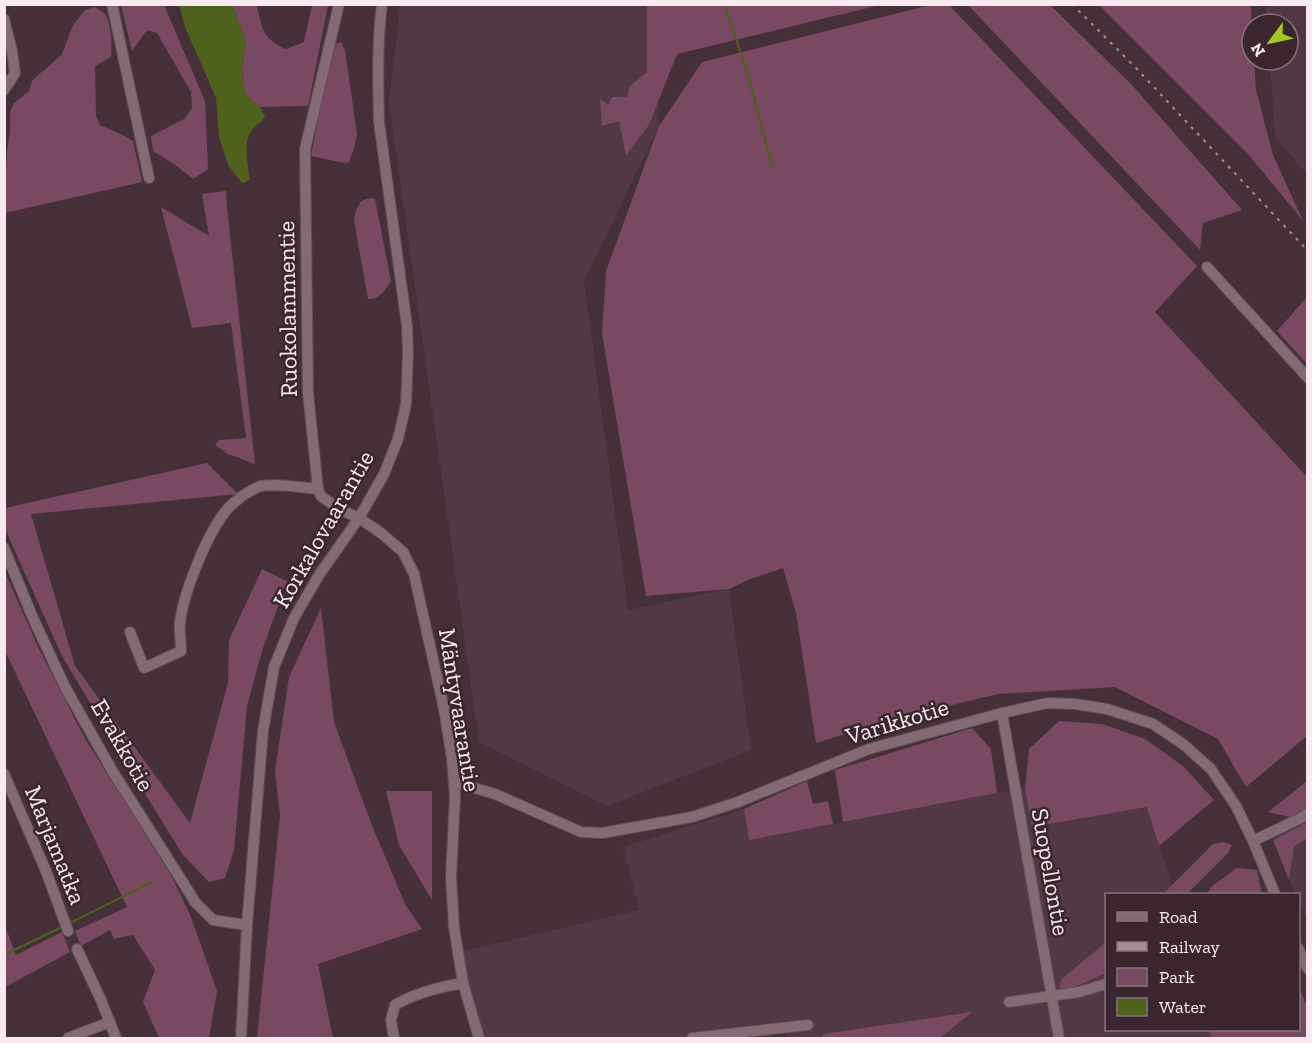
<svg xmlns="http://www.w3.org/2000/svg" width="1312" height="1043" viewBox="0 0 1312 1043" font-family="'Zilla Slab',serif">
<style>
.built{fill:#523744}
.green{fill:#784960}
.water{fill:#4f621d}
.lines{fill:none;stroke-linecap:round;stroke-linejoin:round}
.stream{stroke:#4f621d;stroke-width:2}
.minor-casing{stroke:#604e57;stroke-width:12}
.minor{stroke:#836a75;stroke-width:10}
.rail{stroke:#a39199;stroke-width:2;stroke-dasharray:3 6;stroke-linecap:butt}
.labels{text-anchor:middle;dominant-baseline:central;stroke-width:5;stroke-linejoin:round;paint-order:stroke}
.street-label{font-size:24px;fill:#f8eaf0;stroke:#3a262f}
</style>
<rect width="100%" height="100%" fill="#453039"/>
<g class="built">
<path d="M400 5H656L659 126 584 281 628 610 729 589 751 750 607 806 479 742 389 102Z"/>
<path d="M1266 5H1307V174L1275 137 1270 60H1288V24H1267Z"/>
<path d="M1025 788 1033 827 1148 807 1174 894H1106V1030H1214L1217 1038H787L784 1027 686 1038H476L452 954 639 910 623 847 744 809 749 840Z"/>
<path d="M1307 838V921L1299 901 1298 894H1296L1289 880 1294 847Z"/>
</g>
<g class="green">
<path d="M121 5H164L205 101 208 169 193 179 174 164 153 151 151 136 184 119 192 108 191 92 157 33 147 30 132 51Z"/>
<path d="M232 5H257C262 29 262 38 286 49L304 42 312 5H328L308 106 260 107 250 99 243 87 242 66 246 41Z"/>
<path d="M647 5V4L880 5 677 54 649 125 626 155 619 121 602 126 600 99 608 105 612 97H627L630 86 647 72Z"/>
<path d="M930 5H949L1197 266 1155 312 1307 477V736L1246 787 1218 739 1115 687 998 694 898 718 816 743 796 613 783 568 748 580 729 589 646 596 602 333 606 271 659 126 702 62Z"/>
<path d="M968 5H1050L1131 84 1242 210 1203 223 1200 250Z"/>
<path d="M1099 5H1251L1252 60H1254L1256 90 1273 155 1303 221 1248 154Z"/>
<path d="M94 7C96 8 102 11 103 12 112 21 112 45 111 57L95 66 96 116 100 125C111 130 123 134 133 141L142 182 5 213V176L6 171 7 152 10 132V112L14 103 29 91 32 81 39 74 47 68 62 54 73 25 85 10Z"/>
<path d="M341 42 345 50 357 134 354 148 349 162 344 163 311 156 328 68 334 47 337 43Z"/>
<path d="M226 191 227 207 255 464 228 454 215 445 219 440 246 438 231 323 192 328 161 207 209 236 202 194Z"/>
<path d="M370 198 375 199 391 281C386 290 379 300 368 299L354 220 356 210 361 201Z"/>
<path d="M1307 297V364L1277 331Z"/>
<path d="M207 463 238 494 31 514 75 666 190 823 228 683 229 640 262 569 287 581 262 651 247 706 234 850 225 878 209 882 183 855 122 757 61 654 6 531 5 508Z"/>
<path d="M4 570 38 647 84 737 172 877 191 917 217 991 209 1038H159L143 1002 155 970 133 935 114 939 110 930 81 946 75 931 127 907 5 651Z"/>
<path d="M321 608 334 722 371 823 406 906 422 929 318 964 333 1038H257L280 815 275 771 289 677Z"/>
<path d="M1059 721 1102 724 1145 739 1183 766 1214 800 1159 846 1147 807 1032 827 1025 788 1029 749Z"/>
<path d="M972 728 991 749 997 793 843 822 835 770Z"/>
<path d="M807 781 813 804 828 801 833 824 749 840 744 809Z"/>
<path d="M1307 781V811L1290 817 1268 812Z"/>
<path d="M386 791H432V900L399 845Z"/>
<path d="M1307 822V838L1294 847 1289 880 1273 840Z"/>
<path d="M1223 842 1232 845 1228 853 1187 894H1163L1213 844Z"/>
<path d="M1237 868 1257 870 1262 894H1207L1212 886Z"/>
<path d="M5 926 16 955 62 932 70 952 5 987Z"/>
<path d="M1106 942V973L1068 990 1059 988 1062 979Z"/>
<path d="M1299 988 1307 1006V1038H1211L1209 1030H1298Z"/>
<path d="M972 1012 940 1038H822L823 1034Z"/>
</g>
<path class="water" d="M179 5H232L246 41 242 66 243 87 250 99 260 107 265 117C261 122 255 126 251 131 243 140 248 168 250 180L242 183 228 165 219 137 216 98 185 27Z"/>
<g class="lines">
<g class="stream">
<path d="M724 4 746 68 773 169"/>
<path d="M72 922 152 882"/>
<path d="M4 955 60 928"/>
</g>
<g class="minor-casing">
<g id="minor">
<path d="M112 4 149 178"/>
<path d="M4 19 12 51 15 73 4 90"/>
<path d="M1207 267 1308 378"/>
<path d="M318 489 308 393 305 149 339 4"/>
<path d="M4 548 33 618 65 687 113 772 182 881 195 902 213 920 247 925"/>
<path d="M130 632 144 668 181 651C181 642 179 632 180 623 183 594 205 540 222 516 229 505 246 492 258 487 271 482 303 488 318 489L321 496 339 509 359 518 381 533 403 552 414 574 444 709 452 758 455 796 451 877 454 927 463 983 479 1038"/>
<path d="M1002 713 1059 1038"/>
<path d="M4 774 46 871 68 931"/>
<path d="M454 782 495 794 581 832 602 833 692 817 738 802 869 749 1002 713 1048 703 1075 704 1107 709 1153 724 1183 744 1211 769 1236 806 1253 841 1275 894"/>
<path d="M1253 841 1301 818 1308 813"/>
<path d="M1298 948 1308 969"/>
<path d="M77 949 101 1000 116 1038"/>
<path d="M1009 1002 1079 992 1106 984"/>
<path d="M68 1038 110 1022"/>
<path d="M241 1038 247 925 263 731 274 667 294 618 319 575 359 518 384 474 398 439 406 404 408 354 407 326 379 122C378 83 377 43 382 4"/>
<path d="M394 1038 391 1020 395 1005C415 993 440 987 463 983"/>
<path d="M692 1038 808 1025"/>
</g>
</g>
<use href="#minor" class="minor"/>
<path class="rail" d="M1072 4 1134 66 1308 251"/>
</g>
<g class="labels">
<g class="street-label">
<text transform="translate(287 309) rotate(-91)">Ruokolammentie</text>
<text transform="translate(323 529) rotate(-60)">Korkalovaarantie</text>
<text transform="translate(460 710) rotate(81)">Mäntyvaarantie</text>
<text transform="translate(897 721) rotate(-17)">Varikkotie</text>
<text transform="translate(123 745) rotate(60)">Evakkotie</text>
<text transform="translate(56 845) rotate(68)">Marjamatka</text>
<text transform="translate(1051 872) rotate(80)">Suopellontie</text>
</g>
</g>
<rect width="1312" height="1043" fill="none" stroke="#f8eaf0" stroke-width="12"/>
<rect x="1105" y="893" width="195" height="138" fill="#3a262f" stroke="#86747c" stroke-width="1.5"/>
<rect x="1117" y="912" width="30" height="9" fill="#836a75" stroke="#86747c" stroke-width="1.5"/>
<text x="1159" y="923" font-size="18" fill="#f8eaf0">Road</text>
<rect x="1117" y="942" width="30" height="9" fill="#a39199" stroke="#86747c" stroke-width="1.5"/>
<text x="1159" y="953" font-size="18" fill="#f8eaf0">Railway</text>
<rect x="1117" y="968" width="30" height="18" fill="#784960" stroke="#86747c" stroke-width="1.5"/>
<text x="1159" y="983" font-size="18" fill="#f8eaf0">Park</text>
<rect x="1117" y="998" width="30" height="18" fill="#4f621d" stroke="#86747c" stroke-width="1.5"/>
<text x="1159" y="1013" font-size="18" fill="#f8eaf0">Water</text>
<g transform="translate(1270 42) rotate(237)"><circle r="28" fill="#3a262f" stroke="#86747c" stroke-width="1.5"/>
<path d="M0-4.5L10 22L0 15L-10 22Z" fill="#a2c929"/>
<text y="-9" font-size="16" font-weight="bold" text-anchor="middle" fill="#f8eaf0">N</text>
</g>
</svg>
